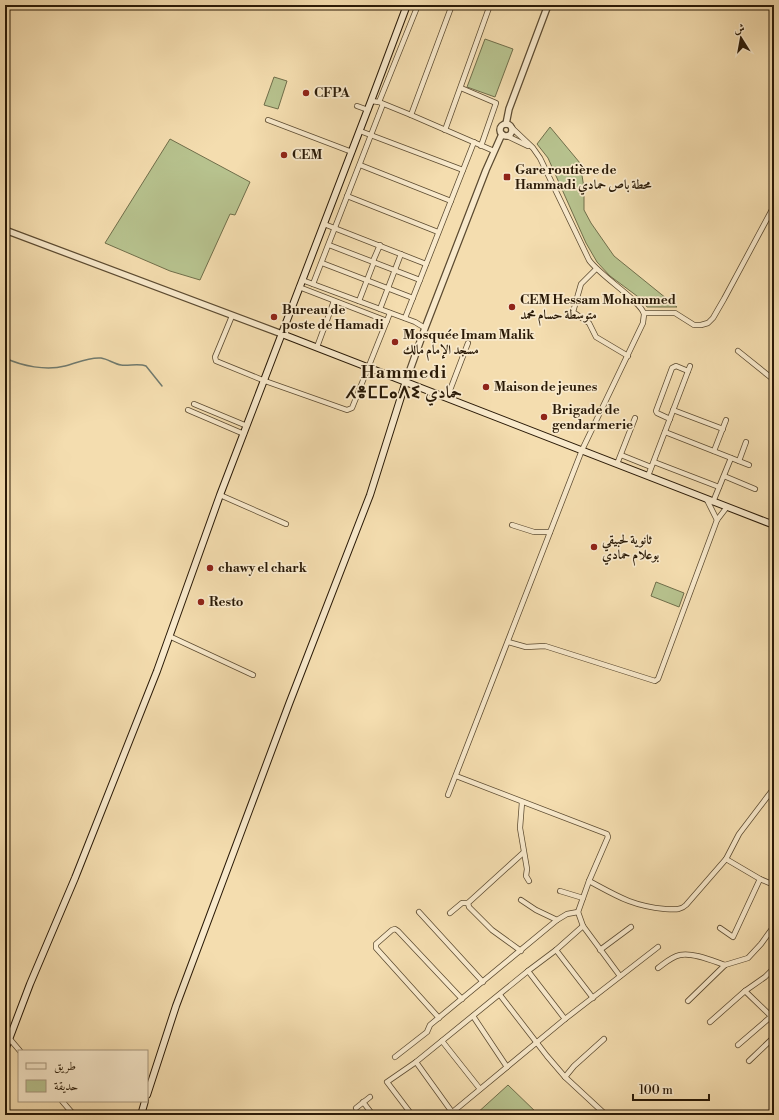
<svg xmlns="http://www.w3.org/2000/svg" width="779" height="1120" viewBox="0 0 779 1120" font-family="'Libre Bodoni',Amiri,'Noto Sans Tifinagh',serif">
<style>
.green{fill:#b7c28e;stroke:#706e4a}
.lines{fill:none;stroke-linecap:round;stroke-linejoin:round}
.stream{stroke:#707a6e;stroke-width:1.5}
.minor-casing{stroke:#5c4b31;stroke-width:6}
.tertiary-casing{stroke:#5c4b31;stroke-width:8}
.secondary-casing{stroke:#2a1a07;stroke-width:8}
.minor{stroke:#f8e9cb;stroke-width:4.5}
.tertiary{stroke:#f8e9cb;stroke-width:5.5}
.secondary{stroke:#f8e9cb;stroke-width:6}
.poi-dot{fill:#8f2418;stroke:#f8e9cb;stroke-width:1.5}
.labels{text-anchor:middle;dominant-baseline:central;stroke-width:3.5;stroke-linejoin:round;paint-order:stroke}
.poi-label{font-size:13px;font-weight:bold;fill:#2a1a07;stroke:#f8e9cb;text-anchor:start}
.district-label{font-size:17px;font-weight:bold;letter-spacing:1px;fill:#2a1a07;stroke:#f8e9cb}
</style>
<rect width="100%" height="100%" fill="#f4ddaf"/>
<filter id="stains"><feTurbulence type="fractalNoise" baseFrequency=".005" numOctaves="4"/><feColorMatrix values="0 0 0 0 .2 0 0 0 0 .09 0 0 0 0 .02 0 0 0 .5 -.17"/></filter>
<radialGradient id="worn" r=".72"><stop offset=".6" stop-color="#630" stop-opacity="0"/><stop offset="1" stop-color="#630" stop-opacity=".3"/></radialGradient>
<g class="green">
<path d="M485 39 513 49 495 97 467 87Z"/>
<path d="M274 77 287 81 278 109 264 105Z"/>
<path d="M550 127 580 163 584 188V210L591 223 614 256 677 307H647L641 299 610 276 597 262 586 243 548 158 537 144Z"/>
<path d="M170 139 250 182 235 215 230 214 200 280 170 271 105 243Z"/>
<path d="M656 582 684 593 679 607 651 596Z"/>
<path d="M508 1085 539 1115H475Z"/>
</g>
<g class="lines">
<path class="stream" d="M5 358C22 366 46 371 65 366 77 363 88 357 101 358 108 359 114 364 121 365 129 366 139 363 146 366L162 386"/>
<g class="minor-casing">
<g id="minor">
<path d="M461 88 496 103 481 146"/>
<path d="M371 101 379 102 411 115 494 151"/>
<path d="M379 102 418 5"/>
<path d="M357 106 368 110"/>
<path d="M411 115 452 5"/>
<path d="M268 120 352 152"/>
<path d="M445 130 490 5"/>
<path d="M360 131 463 170"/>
<path d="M507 136 528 146"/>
<path d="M360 165 451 201"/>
<path d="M347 196 438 232"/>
<path d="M324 224 426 264"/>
<path d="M329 245 420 280"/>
<path d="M373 261 380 245"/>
<path d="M322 263 413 298"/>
<path d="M596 269 581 284 573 312 589 323 596 337 628 356"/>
<path d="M302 280 415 322 425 328"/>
<path d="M313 284 383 104"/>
<path d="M299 287 387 321"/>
<path d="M359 301 374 262"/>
<path d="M380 309 401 254"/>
<path d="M644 313H675L694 325H701L708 323 713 318 724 299 774 206"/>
<path d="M232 316 215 357 216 361 265 381 347 410 352 408 390 313"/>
<path d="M405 318 474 142"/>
<path d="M317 347 334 301"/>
<path d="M738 351 774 380"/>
<path d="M447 398 468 343"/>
<path d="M194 404 247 426"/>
<path d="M188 410 244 434"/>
<path d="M673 410 723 429"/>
<path d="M670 419 657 413 656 411 672 368 676 366 688 371"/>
<path d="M665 432 749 465"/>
<path d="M714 451 726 420"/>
<path d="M621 455 651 467"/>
<path d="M739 461 746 442"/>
<path d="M654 462 719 487"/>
<path d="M617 464 635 418"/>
<path d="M648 476 690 366"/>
<path d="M724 476 755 489"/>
<path d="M220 495 286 524"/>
<path d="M707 500 717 520"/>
<path d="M713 502 731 458"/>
<path d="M512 525 534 532H550"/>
<path d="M169 636 253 675"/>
<path d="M508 642 526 647 545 646 655 681 658 679 717 520 727 507"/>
<path d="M456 776 607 834 608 837 589 881 578 912 583 926 620 976"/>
<path d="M448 795 582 450 643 323C643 321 644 316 644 314 641 301 599 275 589 260L540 158 533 148 512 128"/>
<path d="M522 802 520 828 527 869 526 876 529 881"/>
<path d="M726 859 739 834 774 788"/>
<path d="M589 881C617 896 632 906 665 909 673 909 680 911 686 905L726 859 760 879 774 885"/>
<path d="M560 891 583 898"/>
<path d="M521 900 536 910 557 920"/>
<path d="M419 912 483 982"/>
<path d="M450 913 462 903H468"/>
<path d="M720 928 733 937 760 879"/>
<path d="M556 950 593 998"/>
<path d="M600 950 631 927"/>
<path d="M521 951 492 930 469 907 468 903 523 853"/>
<path d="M658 968C665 963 671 957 680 955 692 952 713 961 725 965"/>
<path d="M528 971 565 1019"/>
<path d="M745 991 774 1019"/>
<path d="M500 995 547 1056 565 1077 606 1115"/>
<path d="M688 1001 725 965 748 958 761 944 774 926"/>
<path d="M473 1016 507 1067"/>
<path d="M439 1018 376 948V944L392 930 395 929 398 931 462 999"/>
<path d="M710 1022 745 991 765 977 774 968"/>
<path d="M9 1038 20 1051"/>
<path d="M442 1041 480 1089"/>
<path d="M738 1045 774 1014"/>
<path d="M395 1057 427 1032 430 1025 557 920 567 914 578 912"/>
<path d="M749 1061 774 1037"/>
<path d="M416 1062 452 1112"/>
<path d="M565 1077 574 1066 604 1039"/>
<path d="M62 1101 74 1115"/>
<path d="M363 1102 373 1115"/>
<path d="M356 1108 370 1097"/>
<path d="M412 1115 387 1082 416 1062 528 971 556 950 583 926"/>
<path d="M449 1115 565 1019 658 947"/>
</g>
</g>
<g class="tertiary-casing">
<g id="tertiary">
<path d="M506 124 509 109 548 5"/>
<circle cx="506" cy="130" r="6"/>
<path d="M5 230 282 334"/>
<path d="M406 381 425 328 486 170 502 134"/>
</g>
</g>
<g class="secondary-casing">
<g id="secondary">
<path d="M282 334 774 525"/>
<path d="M5 1050 30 984 75 878 157 671 220 495 371 101 407 5"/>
<path d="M147 1095 176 1006 289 704 370 495 406 381"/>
<path d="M141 1115 145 1101"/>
</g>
</g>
<use href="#minor" class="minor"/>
<use href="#tertiary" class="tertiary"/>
<use href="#secondary" class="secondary"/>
</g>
<g class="poi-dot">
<circle cx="306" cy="93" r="4"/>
<circle cx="284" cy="155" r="4"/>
<rect x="503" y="173" width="8" height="8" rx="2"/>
<circle cx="512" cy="307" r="4"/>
<circle cx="274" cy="317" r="4"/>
<circle cx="395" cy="342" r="4"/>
<circle cx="486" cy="387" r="4"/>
<circle cx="544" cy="417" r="4"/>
<circle cx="594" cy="547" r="4"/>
<circle cx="210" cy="568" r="4"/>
<circle cx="201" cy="602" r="4"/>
</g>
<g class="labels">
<g class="poi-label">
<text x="314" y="93">CFPA</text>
<text x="292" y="155">CEM</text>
<text x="515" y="170">Gare routière de<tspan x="515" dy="15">Hammadi محطة باص حمادي</tspan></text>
<text x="520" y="300">CEM Hessam Mohammed<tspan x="520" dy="15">متوسطة حسام محمد</tspan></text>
<text x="282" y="310">Bureau de<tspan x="282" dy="15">poste de Hamadi</tspan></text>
<text x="403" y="335">Mosquée Imam Malik<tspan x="403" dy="15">مسجد الإمام مالك</tspan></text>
<text x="494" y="387">Maison de jeunes</text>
<text x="552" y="410">Brigade de<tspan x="552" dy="15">gendarmerie</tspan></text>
<text x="602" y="540">ثانوية لحبيقي<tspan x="602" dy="15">بوعلام حمادي</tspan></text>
<text x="218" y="568">chawy el chark</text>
<text x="209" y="602">Resto</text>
</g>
<g class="district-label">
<text x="404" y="373">Hammedi<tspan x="404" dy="20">ⵃⴻⵎⵎⴰⴷⵉ حمادي</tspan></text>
</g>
</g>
<rect width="779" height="1120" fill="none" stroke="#f4ddaf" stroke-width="20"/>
<rect x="6" y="6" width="767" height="1108" fill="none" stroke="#2a1a07" stroke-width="2"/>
<rect x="10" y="10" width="759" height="1100" fill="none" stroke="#2a1a07"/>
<rect x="18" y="1050" width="130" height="52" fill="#f8e9cb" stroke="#a6967d"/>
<rect x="26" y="1063" width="20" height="6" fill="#f8e9cb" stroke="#a6967d"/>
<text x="54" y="1070" font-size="12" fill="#2a1a07">طريق</text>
<rect x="26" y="1080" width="20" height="12" fill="#b7c28e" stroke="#a6967d"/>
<text x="54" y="1090" font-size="12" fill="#2a1a07">حديقة</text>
<g transform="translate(741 38) rotate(349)" stroke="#f8e9cb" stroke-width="3" paint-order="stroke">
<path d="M0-3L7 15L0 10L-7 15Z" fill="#2a1a07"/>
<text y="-6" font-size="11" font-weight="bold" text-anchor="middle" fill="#2a1a07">ش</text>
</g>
<path d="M633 1094v6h76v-6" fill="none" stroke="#2a1a07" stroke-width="2"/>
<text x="639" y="1094" font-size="12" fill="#2a1a07" stroke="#f8e9cb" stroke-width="3" paint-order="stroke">100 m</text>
<rect width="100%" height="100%" filter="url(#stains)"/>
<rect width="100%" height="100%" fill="url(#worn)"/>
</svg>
